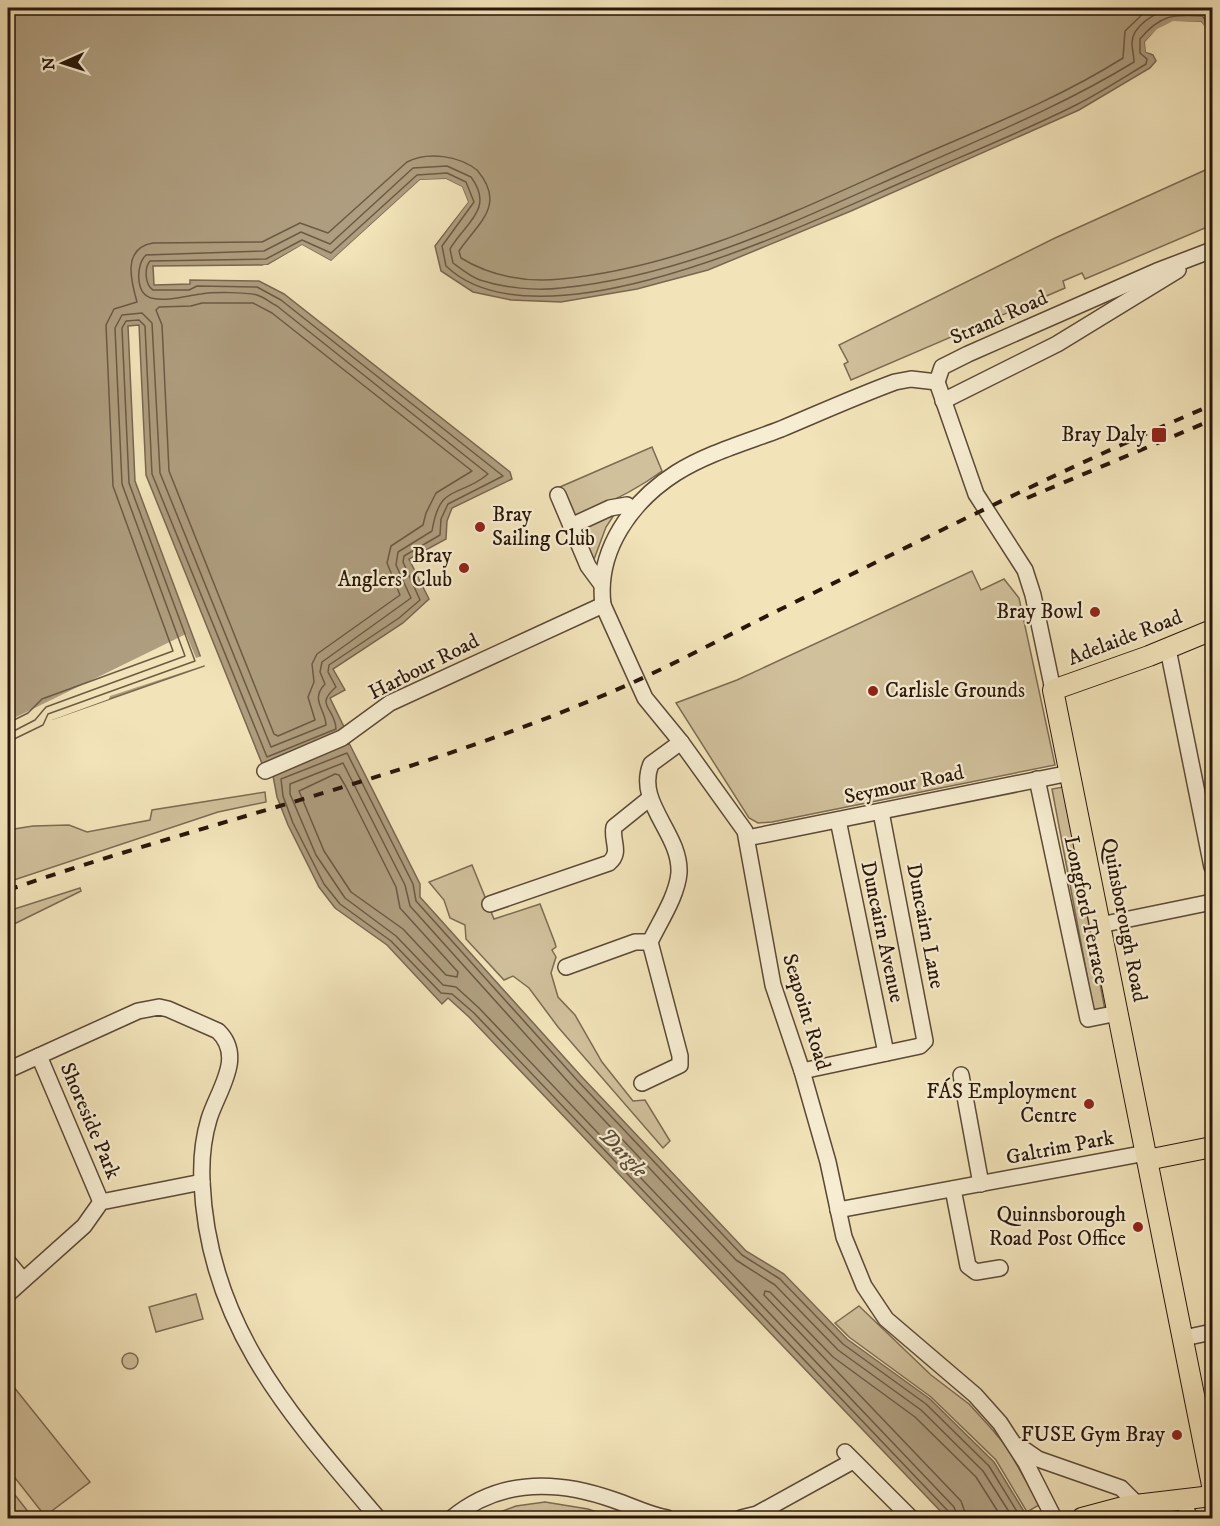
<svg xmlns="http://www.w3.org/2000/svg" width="1220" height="1526" viewBox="0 0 1220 1526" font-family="'IM FELL DW Pica',serif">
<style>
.green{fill:#d0c09b;stroke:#7c6b52;stroke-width:1.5}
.water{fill:#ae9d7e;stroke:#796750;stroke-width:1.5}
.pier{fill:#f2e3b9}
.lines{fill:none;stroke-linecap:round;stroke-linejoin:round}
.shore{stroke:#6c5a44;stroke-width:1.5}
.minor-casing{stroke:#5b4936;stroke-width:18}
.major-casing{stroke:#29160a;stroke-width:22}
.minor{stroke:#f7edd2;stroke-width:15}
.major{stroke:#f2e3b9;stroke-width:20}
.rail{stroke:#29160a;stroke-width:4;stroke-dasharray:10 10;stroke-linecap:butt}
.poi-dot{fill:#8f2418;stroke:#f7edd2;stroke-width:2}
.labels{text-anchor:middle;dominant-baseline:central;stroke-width:4.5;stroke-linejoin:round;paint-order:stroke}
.street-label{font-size:21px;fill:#29160a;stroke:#f7edd2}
.poi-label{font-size:21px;fill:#29160a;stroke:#f7edd2;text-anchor:end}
.water-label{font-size:22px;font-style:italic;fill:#5e4c38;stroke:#f7edd2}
</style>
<rect width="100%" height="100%" fill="#f2e3b9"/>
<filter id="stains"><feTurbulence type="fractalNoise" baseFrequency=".00333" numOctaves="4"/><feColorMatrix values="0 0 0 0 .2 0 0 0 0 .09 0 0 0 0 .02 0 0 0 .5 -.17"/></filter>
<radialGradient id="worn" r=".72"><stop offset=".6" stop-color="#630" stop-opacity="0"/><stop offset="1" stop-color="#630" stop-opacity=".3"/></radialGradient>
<g class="green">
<path d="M1212 167V225L1085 279 1082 273 1063 281 1065 288 851 380 844 364 848 362 839 345 1055 238Z"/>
<path d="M652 447 662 471C635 491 608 504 576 516L571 512 560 487Z"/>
<path d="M614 515 606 527 593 562 582 531 585 527Z"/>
<path d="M972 571 981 590 1004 579 1019 598 1055 765 772 822 758 823 749 818 676 703 737 680Z"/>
<path d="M1063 787 1105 1010 1094 1012 1052 789Z"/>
<path d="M265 792 266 802 218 812 8 882V830L33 826 69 825 87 832 150 820 152 810Z"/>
<path d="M472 865 494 919 540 904 555 943 556 947 552 950 556 957 551 973 558 997 575 1015 602 1062 633 1101 645 1100 670 1141 663 1148 558 1027 529 988 513 976 504 980 466 939 465 925 450 918 444 900 429 882Z"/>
<path d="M80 888 81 891 8 927V911Z"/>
<path d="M196 1294 203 1319 156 1332 149 1307Z"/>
<path d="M859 1306 931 1375 969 1404 990 1427 1007 1447 1039 1505 1027 1512 996 1460 931 1397 849 1337 835 1323Z"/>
<circle cx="130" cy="1361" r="8"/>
<path d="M9 1381 90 1482 45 1516 8 1469Z"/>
<path d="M8 1486 33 1518H8Z"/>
<path d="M545 1502 588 1509 614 1518H484L516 1506Z"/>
</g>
<g class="water">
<path d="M8 8H1212V42L1201 22C1173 21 1165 20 1145 42L1146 52 1153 55 1156 61 1150 68 1079 110 851 211 708 270 637 289 561 302 511 300 473 292 441 271 435 246 468 202 462 187 446 179 420 180 331 261 302 245 267 265 153 266 154 285 190 284V280L259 281 284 294 510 472 512 479 452 508 447 521 446 539 409 559 429 599 403 623 333 669 345 690 330 698 345 729 263 766 146 475 139 325 128 326 135 481 204 666 50 720 8 749Z"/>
<path d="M349 743 420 884V897L581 1076 746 1251 784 1274 847 1339 930 1399 994 1462 1028 1518H947L469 1017 448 998 442 1004 387 945 335 908 319 887 288 825 277 797 273 776Z"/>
</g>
<g class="pier">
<path d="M1173 21 1201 22 1209 32 1211 45 1200 25 1174 24 1158 31 1148 43 1149 50 1156 54 1146 52 1145 42 1157 29Z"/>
<path d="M446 179 462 187 468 202 432 248V244L465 201 460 189 446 182 421 183 333 264 302 249 269 268 262 265H268L302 245 331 261 420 180Z"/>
<path d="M186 634 196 658 202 656 205 665 110 696 109 699 52 720 54 728 25 740 8 751V721Z"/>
</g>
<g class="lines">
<g class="shore">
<path d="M202 303H253L272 313 472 471 436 493 426 513 423 525 391 546 387 563 400 595 317 654 312 664 314 682 308 697 315 720 278 736 274 734 169 471 162 325 156 310 159 307 191 306Z"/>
<path d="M8 723 28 713 42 699 173 651 113 486 106 325 114 309 137 302C131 281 122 248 153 243L262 242 300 223 328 233 407 162C428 151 459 156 477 170 507 205 478 223 459 251L461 258C490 276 527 283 561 279 686 267 802 208 915 158 986 127 1058 99 1123 58L1125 31 1149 8"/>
<path d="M8 734 35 720 46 707 185 656 122 484 115 328 122 315 142 313 152 323 160 473 271 747 326 725C325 708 310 700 325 684L320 672 322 662 411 598 396 565 398 552 432 531C440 482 458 499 488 474L277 306C271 303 264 297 257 295 246 292 213 292 201 294 186 296 167 302 151 298 135 293 136 264 146 255L264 251 301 232 330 244 413 168 447 166 471 177C495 209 465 223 450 249L453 263C461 269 471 277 480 280 504 288 536 291 561 288 684 276 798 220 909 171 985 137 1062 106 1134 62 1134 56 1132 49 1132 43 1132 25 1156 13 1170 8"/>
<path d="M8 742 43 725 48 714 195 661 129 483 122 328 126 321 139 320 145 326 152 474 267 757 336 729C335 707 314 706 336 687L328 672 329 665 399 618 420 600 403 562 404 556 440 535 441 519 448 504 503 476 281 300 257 287 197 286 189 290H153C145 285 144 268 150 261L266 259 302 240 331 253 417 175 447 173 466 182 474 202 442 246 446 266C539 355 806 224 905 181 962 156 1020 133 1076 105 1100 93 1123 78 1146 64L1147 59 1140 53V39C1160 15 1173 14 1202 16L1212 27"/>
<path d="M335 774 339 775 346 787 396 887 400 908 458 972 457 977 446 975 403 929 351 892 324 851 299 791Z"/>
<path d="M951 1518 949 1512 474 1013 452 994 441 993 391 941 340 904 324 884 293 823 283 796 281 779 347 753 413 884 416 901 577 1080 742 1255 780 1279 843 1344 926 1404 989 1466 1021 1518"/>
<path d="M958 1518 954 1507 479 1008 456 987 443 985 396 936 345 898 316 855 290 794V784L343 763 405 885 410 906 571 1085 736 1260 775 1285 838 1350 921 1410 983 1471 1013 1518"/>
<path d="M967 1518 961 1501 764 1295 765 1291 770 1292 833 1357 915 1417 976 1477 1002 1518"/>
</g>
<g class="minor-casing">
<g id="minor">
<path d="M937 382 911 379 895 382C857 396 819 413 781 429 747 442 708 453 676 473 632 501 596 550 603 605L645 698 681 742 745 831 773 985 802 1071 828 1162 844 1237 864 1286 886 1319 975 1395 1000 1423 1026 1463 1054 1518"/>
<path d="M937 382 976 494 1025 570 1033 595 1053 690"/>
<path d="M937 382 942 367 968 354 1157 271 1212 250"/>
<path d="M943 401 1057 344 1178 270"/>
<path d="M558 495 588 566 602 585"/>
<path d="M571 526 610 508 627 505 633 510"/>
<path d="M1168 649 1212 867"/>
<path d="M265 771 342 738 390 703 603 605"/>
<path d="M1037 779 1088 1019 1118 1013"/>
<path d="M838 820 886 1053"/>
<path d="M747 838 1070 773"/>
<path d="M490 904 609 863C622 852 611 841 614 827L650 798"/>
<path d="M1100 925 1212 902"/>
<path d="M566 967 635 942H650"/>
<path d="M39 1056 101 1202"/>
<path d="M8 1070 138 1011 159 1007 168 1009 218 1031C245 1057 218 1090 209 1119 203 1139 201 1161 202 1182 208 1326 291 1416 378 1518"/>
<path d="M802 1071 920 1046 925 1041 881 812"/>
<path d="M961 1075 981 1184"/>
<path d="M642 1083 680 1065V1056L650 942C660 921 677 896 679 873 681 833 635 803 651 764L681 742"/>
<path d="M953 1189 968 1266 976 1272 1000 1268"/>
<path d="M838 1210 1146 1153"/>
<path d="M8 1262 23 1280"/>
<path d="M8 1294 84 1226 101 1202 202 1182"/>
<path d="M1184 1338 1212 1332"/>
<path d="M1019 1446 1038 1459 1121 1488 1137 1504"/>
<path d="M845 1452 911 1518"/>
<path d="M1184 1500 1189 1518"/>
<path d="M452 1518C501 1478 558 1480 614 1500 632 1506 649 1515 667 1518"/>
<path d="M741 1518 757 1514 853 1461"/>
</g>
</g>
<g class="major-casing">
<g id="major">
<path d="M1212 630 1149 656 1053 690 1212 1485"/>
<path d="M1147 1160 1212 1147"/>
<path d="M1082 1518 1127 1506 1212 1496"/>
</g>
</g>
<use href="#minor" class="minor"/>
<use href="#major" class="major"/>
<g class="rail">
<path d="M1027 498 1212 420"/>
<path d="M8 890C202 823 402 779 592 700 657 674 718 640 781 609 924 539 1066 467 1212 405"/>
</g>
</g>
<g class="poi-dot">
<rect x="1151" y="427" width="16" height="16" rx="3"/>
<circle cx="480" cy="527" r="6"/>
<circle cx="464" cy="568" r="6"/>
<circle cx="1095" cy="612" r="6"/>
<circle cx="873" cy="691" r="6"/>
<circle cx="1089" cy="1104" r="6"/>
<circle cx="1138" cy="1227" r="6"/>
<circle cx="1177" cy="1435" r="6"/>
</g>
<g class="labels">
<g class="street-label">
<text transform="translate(999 318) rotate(-24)">Strand Road</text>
<text transform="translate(1125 638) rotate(-21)">Adelaide Road</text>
<text transform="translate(424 667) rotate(-27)">Harbour Road</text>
<text transform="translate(904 785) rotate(-12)">Seymour Road</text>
<text transform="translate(1086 910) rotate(78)">Longford Terrace</text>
<text transform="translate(1124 920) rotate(79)">Quinsborough Road</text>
<text transform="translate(925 926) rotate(79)">Duncairn Lane</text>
<text transform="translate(882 932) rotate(78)">Duncairn Avenue</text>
<text transform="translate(806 1012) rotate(73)">Seapoint Road</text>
<text transform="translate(90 1121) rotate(67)">Shoreside Park</text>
<text transform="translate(1060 1148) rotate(-11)">Galtrim Park</text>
</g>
<g class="poi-label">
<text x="1146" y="435">Bray Daly</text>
<text x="492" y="515" text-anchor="start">Bray<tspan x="492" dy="24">Sailing Club</tspan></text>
<text x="452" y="556">Bray<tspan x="452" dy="24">Anglers' Club</tspan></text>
<text x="1083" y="612">Bray Bowl</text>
<text x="885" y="691" text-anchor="start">Carlisle Grounds</text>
<text x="1077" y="1092">FÁS Employment<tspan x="1077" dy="24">Centre</tspan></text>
<text x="1126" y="1215">Quinnsborough<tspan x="1126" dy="24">Road Post Office</tspan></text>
<text x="1165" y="1435">FUSE Gym Bray</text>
</g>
<g class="water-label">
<text transform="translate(623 1153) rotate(46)">Dargle</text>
</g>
</g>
<rect width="1220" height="1526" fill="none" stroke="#f2e3b9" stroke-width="30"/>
<rect x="9" y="9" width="1202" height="1508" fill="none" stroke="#29160a" stroke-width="3"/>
<rect x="15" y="15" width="1190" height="1496" fill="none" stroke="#29160a" stroke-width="1.5"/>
<g transform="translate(63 63) rotate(267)" stroke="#f7edd2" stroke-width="4.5" paint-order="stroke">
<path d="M0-4.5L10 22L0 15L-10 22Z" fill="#29160a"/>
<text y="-9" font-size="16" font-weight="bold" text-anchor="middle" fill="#29160a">N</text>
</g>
<rect width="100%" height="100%" filter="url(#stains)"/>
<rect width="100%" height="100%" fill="url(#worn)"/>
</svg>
